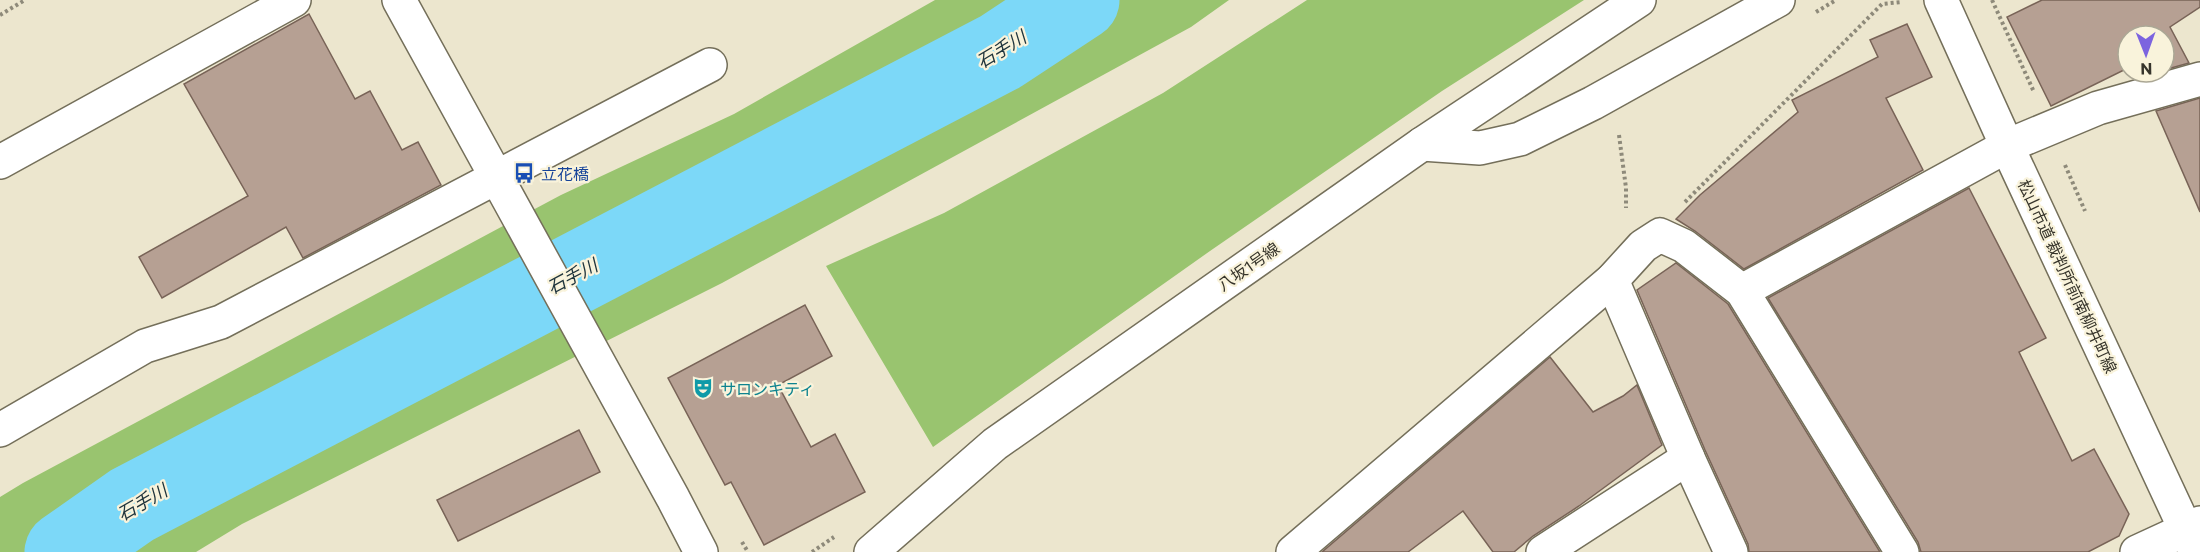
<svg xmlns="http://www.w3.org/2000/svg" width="2200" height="552" viewBox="0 0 2200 552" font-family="Commissioner,'Noto Sans JP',sans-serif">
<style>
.green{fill:#99c46f}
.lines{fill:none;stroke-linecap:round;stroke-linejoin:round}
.river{stroke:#7cd8f8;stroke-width:81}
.building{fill:#b6a093;stroke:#786357;stroke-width:1.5}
.minor-casing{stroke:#746f5a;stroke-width:36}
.path{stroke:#8e8a7a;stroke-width:4;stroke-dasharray:3 3;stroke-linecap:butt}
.minor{stroke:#fff;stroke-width:33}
.labels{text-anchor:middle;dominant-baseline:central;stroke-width:4.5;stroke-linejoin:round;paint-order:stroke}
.transit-label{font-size:16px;fill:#164399;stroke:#f9f3db;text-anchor:start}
.street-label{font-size:16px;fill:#36342b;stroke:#f9f3db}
.culture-label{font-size:16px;fill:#0d838f;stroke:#f9f3db;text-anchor:start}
.water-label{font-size:18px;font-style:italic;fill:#20353d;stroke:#f9f3db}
</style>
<rect width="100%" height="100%" fill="#ece6ce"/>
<g class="green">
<path d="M935 0H1229L1191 27 722 283 242 524 196 552H0V497L23 483 561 195 734 114Z"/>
<path d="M1307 0H1584L1442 91 1210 251 933 447 826 266 944 213 1163 93Z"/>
</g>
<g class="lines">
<path class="river" d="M65 552 132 505 1000 52 1079 0"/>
</g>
<g class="building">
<path d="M2042 0H2200V7L2170 27 2189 63 2164 70V36H2128V68L2051 106 2007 17Z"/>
<path d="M309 14 355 99 370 91 402 150 418 142 441 185 303 258 286 227 162 298 139 257 248 196 184 84Z"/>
<path d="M1907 24 1932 77 1886 98 1923 170 1744 269 1695 231 1676 219 1700 195 1798 112 1792 100 1878 57 1870 40Z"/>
<path d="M2200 98V212L2156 111Z"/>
<path d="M1969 188 2046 338 2019 352 2072 461 2094 449 2129 514 2119 536 2088 552H1921L1918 542 1768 298Z"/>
<path d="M1676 263 1728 304 1880 552H1749L1748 544 1705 450 1637 290Z"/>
<path d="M805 305 832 356 778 385 811 447 835 434 865 492 764 545 731 482 725 485 668 378Z"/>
<path d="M1550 357 1593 412 1623 396 1637 385 1662 445 1579 506 1533 536 1514 552H1493L1463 511 1408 552H1322Z"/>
<path d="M579 430 600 472 458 541 437 500Z"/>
</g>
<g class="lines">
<g class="minor-casing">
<g id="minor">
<path d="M399 0 673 498 701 552"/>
<path d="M1941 0 2007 146 2196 552"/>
<path d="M1422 144 1480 148 1520 139 1593 103 1778 0"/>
<path d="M0 162 294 0"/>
<path d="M1612 280 1688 458 1731 552"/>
<path d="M1742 291 2007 146 2098 108 2200 79"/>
<path d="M0 430 145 346 221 322 710 65"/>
<path d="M871 552 995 444 1422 144 1639 0"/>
<path d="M1293 552 1612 280 1643 246 1660 235 1684 246 1742 291 1902 552"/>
<path d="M1543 552 1688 458"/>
<path d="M2137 552 2200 523"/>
</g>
</g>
<g class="path">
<path d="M1992 0 2034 92"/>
<path d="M1816 12 1836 0"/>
<path d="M0 15 25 0"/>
<path d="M1619 135 1626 188V208"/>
<path d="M2065 165 2085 211"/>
<path d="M1685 202 1882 4 1901 2"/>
<path d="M742 542 748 552"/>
<path d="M812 552 834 537"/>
</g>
<use href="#minor" class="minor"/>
</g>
<defs>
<g id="bus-bare" transform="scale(1.62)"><path d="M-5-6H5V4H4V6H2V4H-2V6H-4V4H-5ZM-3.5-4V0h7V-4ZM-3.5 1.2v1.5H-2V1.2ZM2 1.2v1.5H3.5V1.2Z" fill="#1a4fb4" stroke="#f9f3db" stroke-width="2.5" paint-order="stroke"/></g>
<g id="theatre-bare" transform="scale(1.62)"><path d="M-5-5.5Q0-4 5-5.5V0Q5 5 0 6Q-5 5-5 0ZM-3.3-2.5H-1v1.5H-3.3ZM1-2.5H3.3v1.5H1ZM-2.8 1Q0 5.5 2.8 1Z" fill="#0f9aa8" stroke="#f9f3db" stroke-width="2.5" paint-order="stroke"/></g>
</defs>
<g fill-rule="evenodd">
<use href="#bus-bare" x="524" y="173"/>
<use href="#theatre-bare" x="703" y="388"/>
</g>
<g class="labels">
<g class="transit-label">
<text x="541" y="173">立花橋</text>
</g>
<g class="street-label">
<text transform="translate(1248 266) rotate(-35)">八坂1号線</text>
<text transform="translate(2068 276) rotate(65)">松山市道 裁判所前南柳井町線</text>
</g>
<g class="culture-label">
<text x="720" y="388">サロンキティ</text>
</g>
<g class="water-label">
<text transform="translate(1001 49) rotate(-31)">石手川</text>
<text transform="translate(572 276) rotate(-28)">石手川</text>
<text transform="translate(142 502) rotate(-30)">石手川</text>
</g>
</g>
<g transform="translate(2146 54) rotate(179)"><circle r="28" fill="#f9f3db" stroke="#aba795" stroke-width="1.5"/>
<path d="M0-4.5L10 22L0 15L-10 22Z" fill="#7c64df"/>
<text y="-9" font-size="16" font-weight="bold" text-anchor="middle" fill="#36342b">N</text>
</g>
</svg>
